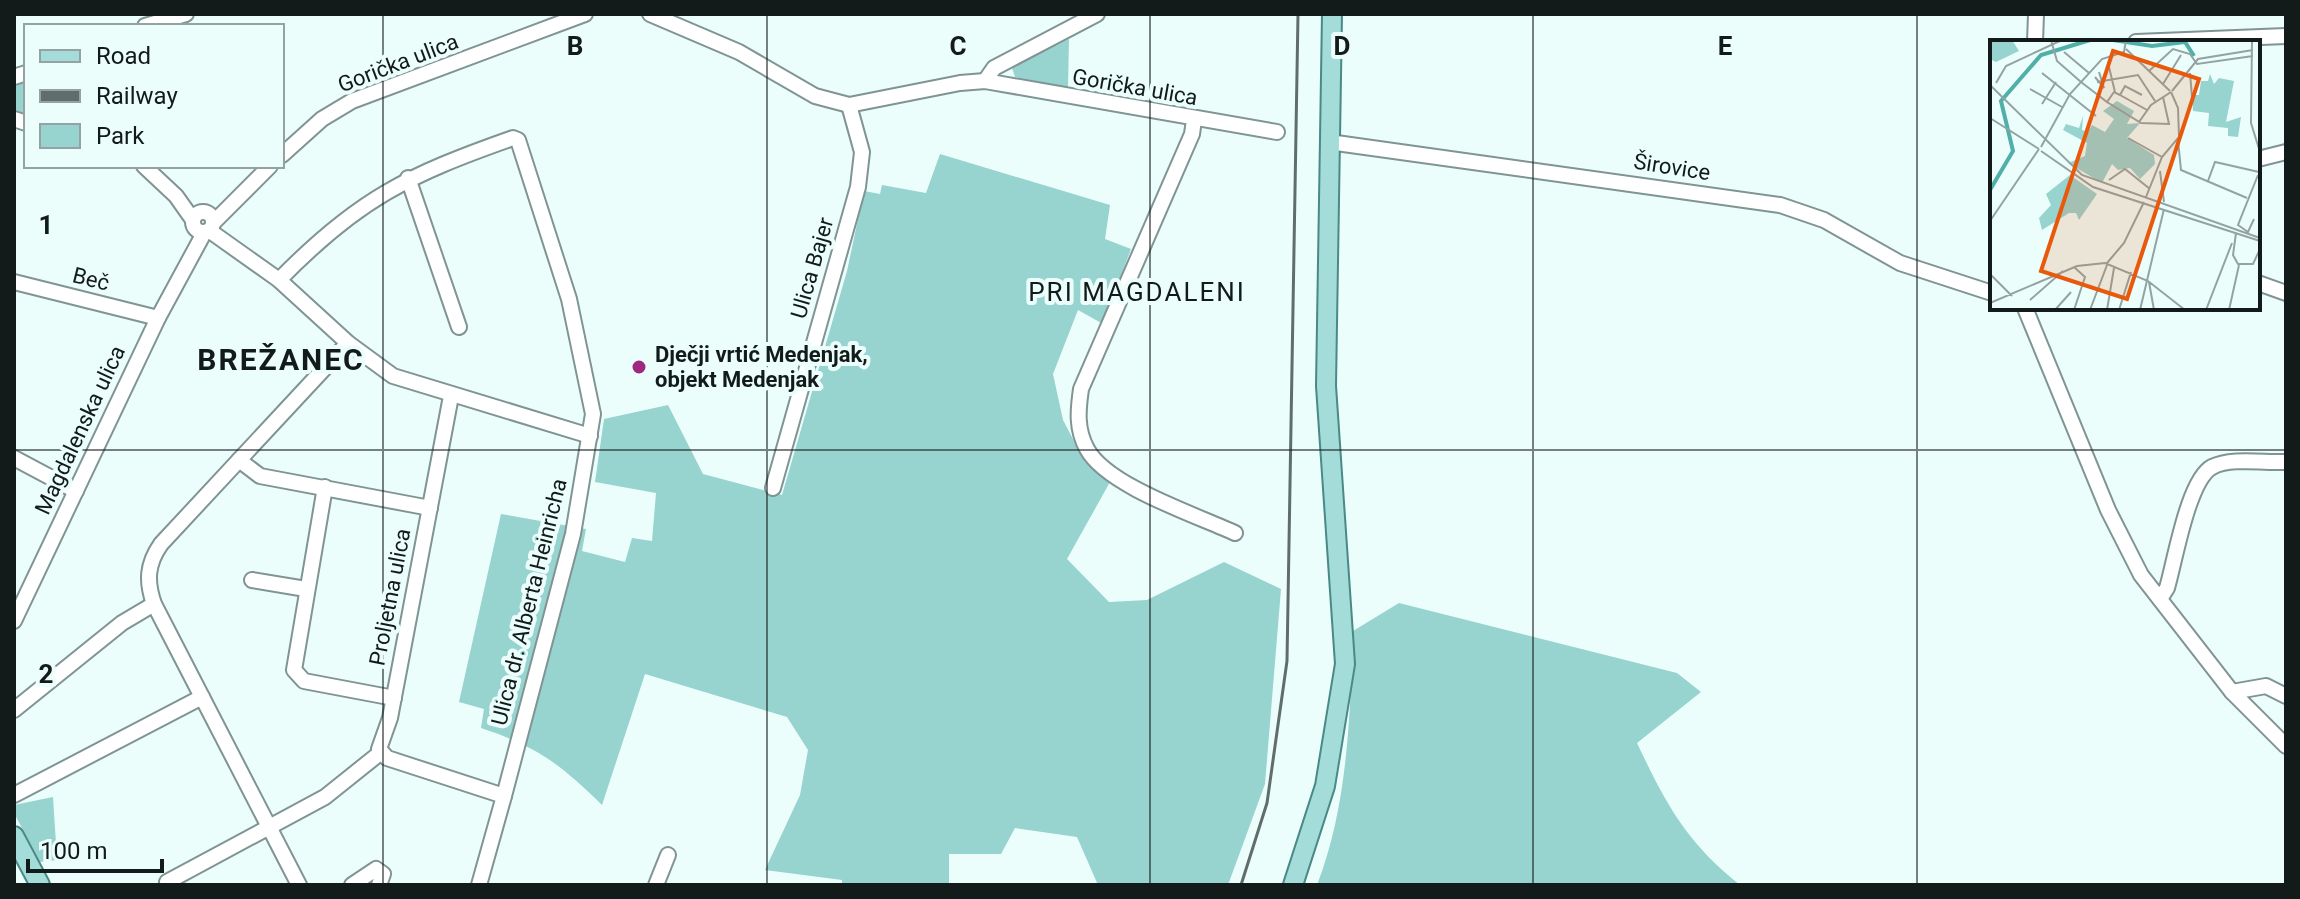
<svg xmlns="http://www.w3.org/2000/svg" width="2300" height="899" viewBox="0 0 2300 899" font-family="Roboto,sans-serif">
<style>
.green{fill:#97d3cf}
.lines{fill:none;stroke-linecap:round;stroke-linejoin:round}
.minor-casing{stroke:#7f9493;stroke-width:18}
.major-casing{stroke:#498986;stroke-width:22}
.minor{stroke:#fff;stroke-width:14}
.major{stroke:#a3dcd9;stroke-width:18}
.rail{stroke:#616d6c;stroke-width:3}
.grid{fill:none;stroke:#121a1a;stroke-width:2;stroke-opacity:0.55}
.poi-dot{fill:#a02880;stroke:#ebfefc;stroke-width:3}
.labels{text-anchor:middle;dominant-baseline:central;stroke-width:8;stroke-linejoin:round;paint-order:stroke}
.street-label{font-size:22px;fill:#121a1a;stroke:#ebfefc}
.poi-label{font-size:22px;font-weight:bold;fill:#121a1a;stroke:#ebfefc;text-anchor:start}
.quarter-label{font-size:26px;letter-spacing:2px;fill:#121a1a;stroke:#ebfefc}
.district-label{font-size:30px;font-weight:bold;letter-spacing:2px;fill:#121a1a;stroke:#ebfefc}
.inset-river{fill:none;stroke:#51afaa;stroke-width:4}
.inset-road{fill:none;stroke:#94a3a2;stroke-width:2}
.view{fill:#e8590c;fill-opacity:0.15;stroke:#e8590c;stroke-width:4}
.inset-edge{fill:none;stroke:#121a1a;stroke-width:4}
.grid-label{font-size:26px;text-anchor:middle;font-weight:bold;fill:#121a1a;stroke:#ebfefc;stroke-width:8;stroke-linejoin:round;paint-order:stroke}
</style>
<rect width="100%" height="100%" fill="#ebfefc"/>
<g class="green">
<path d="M1069 39 1068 88 1015 77 1012 68Z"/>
<path d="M26 78V116L14 112V82Z"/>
<path d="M940 154 1110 205 1105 239 1131 249 1103 324 1078 310 1053 374 1063 420 1085 462 1110 482 1067 559 1109 602 1147 600 1224 562 1281 589 1265 784 1228 885H1098L1077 837 1015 828 1001 854H949V885H842V880L765 870 800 795 808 750 787 717 645 674 602 805C560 764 538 747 481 728L484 709 459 702 501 514 586 529 582 551 625 562 632 538 652 541 656 493 595 482 604 419 668 405 703 474 782 495 847 271 864 191 880 194 882 185 926 193Z"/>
<path d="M1399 603 1677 673 1701 692 1637 743C1666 804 1686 842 1740 885H1317C1348 805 1350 716 1353 631Z"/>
<path d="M53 797 57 860 40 862 14 813V805Z"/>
</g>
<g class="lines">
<g class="minor-casing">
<g id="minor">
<path d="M650 14 739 52 815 96 849 105 960 83 985 81 1277 132"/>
<path d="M145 26 186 14"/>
<path d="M2035 42 2036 14"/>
<path d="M2136 42 2286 36"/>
<path d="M14 77 26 73"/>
<path d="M985 81 994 68 1097 14"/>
<path d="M14 119 26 123"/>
<path d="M1194 120 1192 134 1081 389C1078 410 1076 429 1087 449 1107 486 1196 515 1235 533"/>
<path d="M1329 142 1780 205 1824 220 1900 263 1992 293"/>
<path d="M282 155 322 119 352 101 585 14"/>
<path d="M2258 159 2286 152"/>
<path d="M144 166 176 196 193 220"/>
<path d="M408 178 459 327"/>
<circle cx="203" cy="222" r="10"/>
<path d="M214 222 270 166"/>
<path d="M210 231 279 280 348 343 393 376 590 436"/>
<path d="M279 280C358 199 408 175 513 138L518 140 569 299 593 414 573 534 504 796"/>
<path d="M14 282 158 318"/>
<path d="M2258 283 2286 293"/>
<path d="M2025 308 2108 510 2141 575 2232 692 2286 746"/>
<path d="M451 396 390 718 379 749 387 758 504 796 479 885"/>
<path d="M14 458 76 491"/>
<path d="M239 460 260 476 430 508"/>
<path d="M325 487 294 670 304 681 394 698"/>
<path d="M773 488 858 187 862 152 849 105"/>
<path d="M252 580 306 589"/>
<path d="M2160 599 2167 588C2175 561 2188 480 2212 467 2231 457 2265 463 2286 462"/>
<path d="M14 621 158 318 204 233"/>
<path d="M2232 692 2266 686 2286 696"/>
<path d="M14 710 122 623 154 604"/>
<path d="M14 795 202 697"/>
<path d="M167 882 325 797 380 753"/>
<path d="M299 885 154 604C146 581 147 564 161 544L348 343"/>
<path d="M352 885 376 869 383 874 379 885"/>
<path d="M656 885 668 855"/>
</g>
</g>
<g class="major-casing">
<g id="major">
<path d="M14 836 40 885"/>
<path d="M1293 885 1325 786 1345 664 1326 386 1332 14"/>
</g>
</g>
<use href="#minor" class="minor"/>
<use href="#major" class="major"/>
<path class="rail" d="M1241 885 1267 803 1287 661 1298 14"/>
</g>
<path class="grid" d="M383 14V885M767 14V885M1150 14V885M1533 14V885M1917 14V885M14 450H2286"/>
<circle class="poi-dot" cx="639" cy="367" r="8"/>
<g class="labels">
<g class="street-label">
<text transform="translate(398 63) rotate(-21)">Gorička ulica</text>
<text transform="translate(1135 87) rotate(10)">Gorička ulica</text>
<text transform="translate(1672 167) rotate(9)">Širovice</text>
<text transform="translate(812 268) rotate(-74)">Ulica Bajer</text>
<text transform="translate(91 279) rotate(14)">Beč</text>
<text transform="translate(80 430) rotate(-65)">Magdalenska ulica</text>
<text transform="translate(390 597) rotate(-79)">Proljetna ulica</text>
<text transform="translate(529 602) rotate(-76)">Ulica dr. Alberta Heinricha</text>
</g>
<g class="poi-label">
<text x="655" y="354">Dječji vrtić Medenjak,<tspan x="655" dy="25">objekt Medenjak</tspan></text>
</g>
<g class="quarter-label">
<text x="1137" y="292">PRI MAGDALENI</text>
</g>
<g class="district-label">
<text x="281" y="359">BREŽANEC</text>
</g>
</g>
<g transform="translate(1990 40)">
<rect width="270" height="270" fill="#ebfefc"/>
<path d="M0 0H22L29 11 6 22 0 19ZM220 34 224 44 229 38 244 41 236 82 251 77 248 97 238 96V88L218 86 219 73 203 71 202 55H209L211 41H218ZM127 61 144 71 137 84 150 83 137 98 164 115 165 124 150 139 140 128 128 130 122 124 112 143 78 123 95 116 97 103 73 90 76 84 89 88 93 76 92 90 98 92 102 85 115 92 124 79 113 71ZM80 135 107 154 89 180 86 173H79L52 190 49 178 61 165 56 154Z" fill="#97d3cf"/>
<path class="inset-river" d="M123 0 162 6 195 2 204 16M0 150 23 111 11 61 51 15 100 0"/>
<path class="inset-road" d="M61 0 67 21 91 42M262 0 261 83 270 112M136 9 180 51M74 12 99 33M119 27 125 52M159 31 183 9 200 14 207 24 263 16M52 33 106 76M200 33 202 57M105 37 114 48 109 32M91 42 117 62 124 52 130 55M107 42 148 35 165 61M6 43 16 26 72 0M173 44 191 15M0 45 92 135 270 198M40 49 72 67M182 51 208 19 263 10M130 55 157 70M130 55 135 46 152 55M117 62 151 83 179 84 173 57M52 64 66 42M0 78 49 109M149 82 161 65 181 52M138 98 172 117M188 100 191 130 257 158M51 107 80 54 112 19 134 12 136 0M51 111 103 147 270 201M170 131 174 162M119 140 135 129 160 149M218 141 225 122 269 132M156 157 172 117 189 97 188 68 181 52M264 179 258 192 248 185 268 135M0 181 49 109M246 193 243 215 248 224H263L270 209M117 223 134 203 154 162M0 234 22 256M159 242 164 270M40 260 73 231M0 263 87 226 115 223 158 241 195 270M65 270 81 252M84 270 95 237 84 227M100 270 117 225M117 270 124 228M129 270 141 232M150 270 174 169M216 270 242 203M239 270 249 225"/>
<path class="view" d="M123 11 209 39 137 259 51 231Z"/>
<rect width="270" height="270" class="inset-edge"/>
</g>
<g class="grid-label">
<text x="575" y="55">B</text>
<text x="958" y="55">C</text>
<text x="1342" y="55">D</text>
<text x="1725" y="55">E</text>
<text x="46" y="234">1</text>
<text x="46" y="683">2</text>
</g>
<rect width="2300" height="899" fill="none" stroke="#121a1a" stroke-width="32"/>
<rect x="24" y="24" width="260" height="144" fill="#ebfefc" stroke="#94a3a2" stroke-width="2"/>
<rect x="40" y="50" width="40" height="12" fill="#a3dcd9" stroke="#94a3a2" stroke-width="2"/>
<text x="96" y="64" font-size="24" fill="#121a1a">Road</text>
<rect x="40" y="90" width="40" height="12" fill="#616d6c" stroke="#94a3a2" stroke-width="2"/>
<text x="96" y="104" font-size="24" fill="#121a1a">Railway</text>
<rect x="40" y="124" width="40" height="24" fill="#97d3cf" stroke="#94a3a2" stroke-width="2"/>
<text x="96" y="144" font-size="24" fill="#121a1a">Park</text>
<path d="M28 859v12h134v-12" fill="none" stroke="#121a1a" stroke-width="4"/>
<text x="40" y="859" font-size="24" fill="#121a1a" stroke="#ebfefc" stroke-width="6" paint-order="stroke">100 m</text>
</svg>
